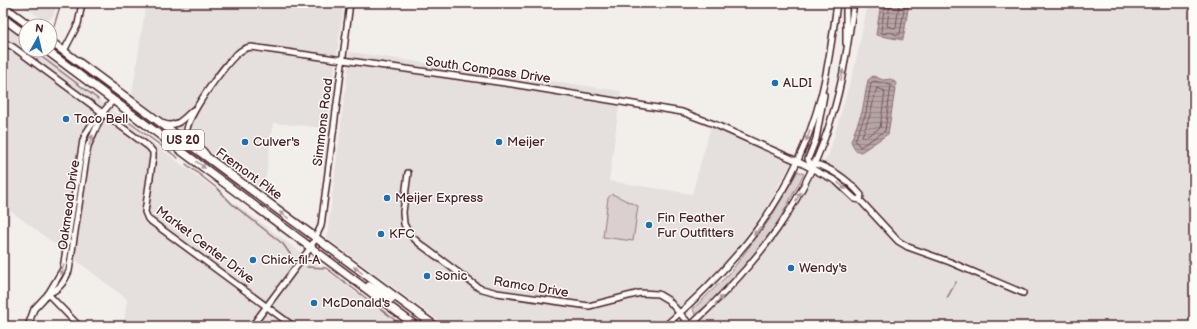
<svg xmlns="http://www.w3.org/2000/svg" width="1197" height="329" viewBox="0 0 1197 329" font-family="'Balsamiq Sans',sans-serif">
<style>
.built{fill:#e5dfdd}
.grass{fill:#d9d0cf;stroke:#92787d}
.water{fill:url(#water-rules);stroke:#8b6f75}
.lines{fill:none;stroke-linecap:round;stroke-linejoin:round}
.shore{stroke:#76555c;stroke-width:1}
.stream{stroke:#8b6f75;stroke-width:1.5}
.minor-casing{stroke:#4a1f2b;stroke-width:8}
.highway-casing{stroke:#4a1f2b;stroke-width:10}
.minor{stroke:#fdfcf7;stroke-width:5}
.highway{stroke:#fdfcf7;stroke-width:7}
.oneway{fill:#ac999b}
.poi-dot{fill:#1f6fb2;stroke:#fdfcf7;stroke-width:1.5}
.labels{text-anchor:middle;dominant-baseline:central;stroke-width:3;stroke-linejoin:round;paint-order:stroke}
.shield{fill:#fdfcf7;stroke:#806168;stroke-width:1}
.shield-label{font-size:12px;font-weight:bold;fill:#4a1f2b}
.street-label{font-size:13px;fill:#4a1f2b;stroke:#fdfcf7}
.poi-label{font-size:13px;fill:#4a1f2b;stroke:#fdfcf7;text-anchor:start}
</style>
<defs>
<pattern id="water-rules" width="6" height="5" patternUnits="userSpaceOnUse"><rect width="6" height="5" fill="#b7a5a6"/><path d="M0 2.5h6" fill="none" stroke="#978687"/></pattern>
</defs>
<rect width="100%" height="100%" fill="#f2efeb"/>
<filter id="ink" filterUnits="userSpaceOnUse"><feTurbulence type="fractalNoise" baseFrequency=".025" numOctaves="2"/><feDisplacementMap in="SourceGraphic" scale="8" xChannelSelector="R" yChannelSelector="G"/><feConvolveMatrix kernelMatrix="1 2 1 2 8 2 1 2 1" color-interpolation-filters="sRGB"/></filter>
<g filter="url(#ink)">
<g class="built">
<path d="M20 3H57L54 14 47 23Z"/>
<path d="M146 3H344L326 128 273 123 264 191 132 95Z"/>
<path d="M868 3H1194V326H695L750 272 829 154 855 65Z"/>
<path d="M3 24 26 41V50H37L158 147 401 326H124L127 299 11 211 3 265Z"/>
<path d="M350 52 621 91 609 181 692 194 711 126 791 163 765 210 727 261 659 326H446L327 238Z"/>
</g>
<g class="grass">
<path d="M798 171 804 174C794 192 784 210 775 229 763 251 717 302 695 314L693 309 729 274 770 219Z"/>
<path d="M612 194 638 206 633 241 603 237 608 198Z"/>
</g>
<g class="water">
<path d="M881 3H909L903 40 876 35Z"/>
<path d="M873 76 883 80 891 79 896 83 888 134 861 152 855 150 851 141 862 112 868 80Z"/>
</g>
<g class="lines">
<g class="shore">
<path d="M885 3 881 32 883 34 890 32 897 35 900 34 905 3"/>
<path d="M890 3 887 26 894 28 896 27 899 3"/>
<path d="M874 81 891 85 885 131 860 147 855 140 866 113 871 83Z"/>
<path d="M877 88 885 91 880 128 864 138 862 136 870 115Z"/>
</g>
<g class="stream">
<path d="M54 26 61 3"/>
<path d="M35 52 98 99"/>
<path d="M119 115 178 158"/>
<path d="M186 164 218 189 232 204 283 244 290 254"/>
<path d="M307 267 326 268 403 326"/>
<path d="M947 298 956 282"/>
</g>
<g class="minor-casing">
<g id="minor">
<path d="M846 3V43"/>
<path d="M3 42 13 47 149 147 153 152V157L145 212 148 219 293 326"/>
<path d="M64 51 78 24 82 3"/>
<path d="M164 124C177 128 184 118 193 110"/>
<path d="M207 156C203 146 189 144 187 134 183 120 226 63 237 54 241 50 245 48 251 47L512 84 682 112 714 124 797 161 836 181 855 199 860 200 898 241 908 247 950 262 1023 293"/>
<path d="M812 163C832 168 848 180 861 195L860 200"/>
<path d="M812 169 808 159 816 139 824 95"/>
<path d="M408 173 403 212 404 224 410 235 420 244 479 288 497 293 589 306 640 293 658 294 668 300 691 326"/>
<path d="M48 294C60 289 64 282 69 271L88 146 102 115"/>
<path d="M48 294 79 326"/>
<path d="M28 326 34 309 48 294 63 269 83 140C89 123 103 114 113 100"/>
<path d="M252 326 311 247 321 226 350 3"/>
<path d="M665 326C740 261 795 194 821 96 829 65 833 34 837 3"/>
<path d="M690 326C757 264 807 202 833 113 844 77 848 40 854 3"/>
</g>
</g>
<g class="highway-casing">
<g id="highway">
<path d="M3 6 30 26"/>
<path d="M3 18 26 35"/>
<path d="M50 41 435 326"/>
<path d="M46 50 416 326"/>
<path d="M369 286 391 299"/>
</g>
</g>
<use href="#minor" class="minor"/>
<use href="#highway" class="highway"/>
</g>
<defs><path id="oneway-solid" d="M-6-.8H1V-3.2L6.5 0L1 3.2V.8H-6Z"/></defs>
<g class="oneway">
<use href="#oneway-solid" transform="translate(842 75) rotate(-79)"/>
<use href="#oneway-solid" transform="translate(808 136) rotate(111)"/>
<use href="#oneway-solid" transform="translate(91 140) rotate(-70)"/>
<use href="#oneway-solid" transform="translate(201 165) rotate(37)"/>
<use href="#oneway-solid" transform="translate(842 186) rotate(40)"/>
<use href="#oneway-solid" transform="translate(798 197) rotate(-61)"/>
<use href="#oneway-solid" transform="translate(284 215) rotate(-144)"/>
<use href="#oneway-solid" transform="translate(757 231) rotate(126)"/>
<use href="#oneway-solid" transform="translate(62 270) rotate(110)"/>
<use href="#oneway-solid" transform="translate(358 270) rotate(-144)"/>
<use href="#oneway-solid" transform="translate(719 300) rotate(-44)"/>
</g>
</g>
<g class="poi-dot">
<circle cx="775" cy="83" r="4"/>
<circle cx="66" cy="119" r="4"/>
<circle cx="245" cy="142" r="4"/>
<circle cx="499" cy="142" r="4"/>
<circle cx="387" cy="198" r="4"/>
<circle cx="649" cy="225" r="4"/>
<circle cx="381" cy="234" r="4"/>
<circle cx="253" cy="260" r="4"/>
<circle cx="791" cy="268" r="4"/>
<circle cx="427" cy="276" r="4"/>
<circle cx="314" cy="303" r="4"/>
</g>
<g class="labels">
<rect class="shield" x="162" y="130" width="42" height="20" rx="3"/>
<g class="shield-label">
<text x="183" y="140">US 20</text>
</g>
<g class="street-label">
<text transform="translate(488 70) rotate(8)">South Compass Drive</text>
<text transform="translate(323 122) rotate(-83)">Simmons Road</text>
<text transform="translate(249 174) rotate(36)">Fremont Pike</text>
<text transform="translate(69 205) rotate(-82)">Oakmead Drive</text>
<text transform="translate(205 245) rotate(37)">Market Center Drive</text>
<text transform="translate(531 287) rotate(9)">Ramco Drive</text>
</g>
<g class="poi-label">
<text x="783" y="83">ALDI</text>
<text x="74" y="119">Taco Bell</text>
<text x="253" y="142">Culver's</text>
<text x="507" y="142">Meijer</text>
<text x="395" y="198">Meijer Express</text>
<text x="657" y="218">Fin Feather<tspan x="657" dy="15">Fur Outfitters</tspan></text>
<text x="389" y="234">KFC</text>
<text x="261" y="260">Chick-fil-A</text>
<text x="799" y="268">Wendy's</text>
<text x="435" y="276">Sonic</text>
<text x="322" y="303">McDonald's</text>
</g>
</g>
<rect width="1197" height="329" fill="none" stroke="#fdfcf7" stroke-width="16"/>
<rect x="8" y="8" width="1181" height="313" fill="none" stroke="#4a1f2b" stroke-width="1.5" filter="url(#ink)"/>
<g transform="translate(38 38) rotate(8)"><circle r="19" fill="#fdfcf7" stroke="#b5a4a5"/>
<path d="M0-3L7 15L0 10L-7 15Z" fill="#1f6fb2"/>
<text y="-6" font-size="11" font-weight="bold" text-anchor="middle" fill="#4a1f2b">N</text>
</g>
</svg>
